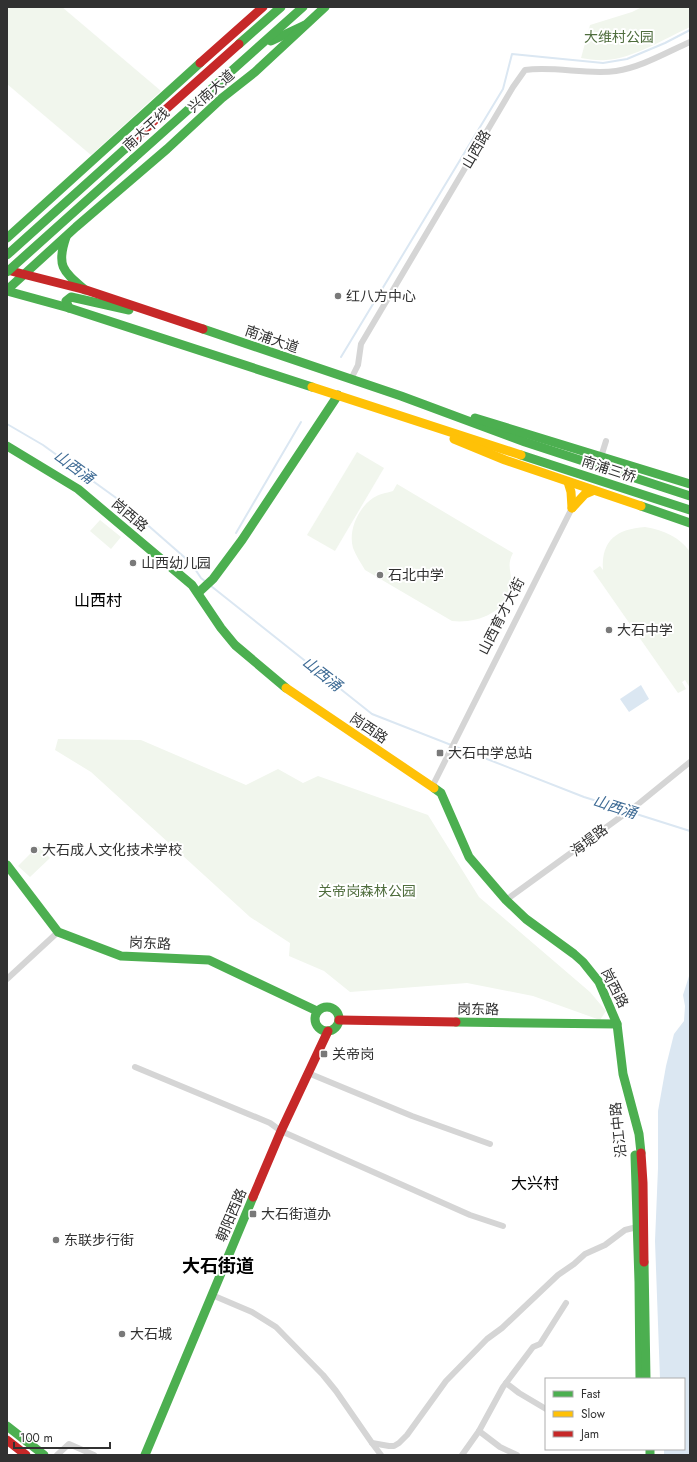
<svg xmlns="http://www.w3.org/2000/svg" width="697" height="1462" viewBox="0 0 697 1462" font-family="Jost,'Noto Sans SC',sans-serif">
<style>
.green{fill:#f1f6ed}
.water{fill:#dbe7f2}
.lines{fill:none;stroke-linecap:round;stroke-linejoin:round}
.stream{stroke:#dbe7f2;stroke-width:2}
.street{stroke:#d5d5d5;stroke-width:6}
.fast{stroke:#4caf50;stroke-width:9}
.slow{stroke:#ffc107;stroke-width:9}
.jam{stroke:#c62828;stroke-width:9}
.fast-bridge{stroke:#4caf50;stroke-width:9}
.poi-dot{fill:#797979;stroke:#fff;stroke-width:1.5}
.labels{text-anchor:middle;dominant-baseline:central;stroke-width:4;stroke-linejoin:round;paint-order:stroke}
.park-label{font-size:14px;fill:#4f6d3d;stroke:#fff}
.street-label{font-size:14px;fill:#313131;stroke:#fff}
.poi-label{font-size:14px;fill:#313131;stroke:#fff;text-anchor:start}
.water-label{font-size:15px;font-style:italic;fill:#3d6a94;stroke:#fff}
.quarter-label{font-size:16px;fill:#000;stroke:#fff}
.district-label{font-size:18px;font-weight:bold;fill:#000;stroke:#fff}
</style>
<rect width="100%" height="100%" fill="#fff"/>
<g class="green">
<path d="M7 7H62L161 91 91 155 7 84Z"/>
<path d="M642 7H690V27C666 38 632 59 606 60 598 61 589 59 581 58L590 25 632 12Z"/>
<path d="M357 452 384 468 335 551 307 535Z"/>
<path d="M397 484 513 553C506 566 512 571 511 583 509 612 477 624 452 621L365 570C361 563 356 556 353 548 348 531 358 508 373 498 379 494 386 493 393 491Z"/>
<path d="M100 520 121 537 111 549 90 531Z"/>
<path d="M645 527C663 530 680 537 690 552V688L685 680 682 682 686 689 678 693 593 571 600 566 603 570C601 540 617 529 645 527Z"/>
<path d="M58 739 141 740 246 785 278 769 303 783 318 776 428 815 479 897 590 992 606 1011 600 1020 533 996 467 983 350 992 324 971 289 956 290 943 250 917 91 772 55 750Z"/>
<path d="M38 846 50 858 30 877 18 866Z"/>
</g>
<g class="water">
<path d="M641 685 649 699 629 712 620 699Z"/>
<path d="M690 973V1455H664V1449H684V1379H660L655 1241 658 1168V1111L666 1066 674 1034 684 1021 685 1006 683 995Z"/>
</g>
<g class="lines">
<g class="stream">
<path d="M341 357 503 89 512 54 603 63 627 59 665 43 690 30"/>
<path d="M7 424 43 445 119 500 191 563 201 578 206 582"/>
<path d="M236 533 301 422"/>
<path d="M211 586 372 714 584 797 626 810"/>
<path d="M630 812 690 831"/>
</g>
<g class="street">
<path d="M351 379 358 365 361 344 513 87 525 70C555 66 587 75 616 71 642 67 667 52 690 42"/>
<path d="M601 457 606 441"/>
<path d="M432 787 572 508"/>
<path d="M506 900 637 805 690 762"/>
<path d="M7 979 58 932"/>
<path d="M135 1067 270 1123 281 1131 470 1215 503 1226"/>
<path d="M308 1073 412 1116 490 1144"/>
<path d="M212 1295 252 1312 276 1327 323 1375 336 1391 372 1443 381 1455"/>
<path d="M506 1383 519 1393 546 1409"/>
<path d="M372 1443 389 1446H394L399 1443 407 1435 446 1381 487 1339 502 1328 558 1275 574 1264 585 1254 605 1245 625 1230 641 1226"/>
<path d="M57 1455 69 1444 94 1455"/>
<path d="M462 1455 479 1431"/>
<path d="M517 1455 500 1447 479 1431 503 1387 533 1347 540 1344 566 1303"/>
</g>
<g class="fast">
<path d="M271 41 305 25"/>
<path d="M239 44 281 7"/>
<path d="M133 159 303 7"/>
<path d="M66 237C56 266 63 271 85 290"/>
<path d="M7 238 200 63"/>
<path d="M7 290 76 227 167 149 222 98 255 72 325 7"/>
<path d="M7 291 69 308 312 387"/>
<path d="M69 308 66 301 71 297 129 310"/>
<path d="M203 329 401 396 525 442 690 496"/>
<path d="M475 418 690 484"/>
<path d="M7 446 78 489 192 585 221 628 235 645 286 688"/>
<path d="M521 455 690 510"/>
<path d="M641 506 690 523"/>
<path d="M198 593 213 579 242 540 338 395"/>
<path d="M434 788 441 793 469 857 506 900 526 919 574 954 583 962 599 982 617 1024 623 1074 639 1134 641 1153"/>
<path d="M7 865 58 932 121 956 209 960 317 1011"/>
<circle cx="327" cy="1019" r="12"/>
<path d="M456 1022 617 1024"/>
<path d="M635 1155 639 1282 640 1379"/>
<path d="M644 1262 646 1379"/>
<path d="M7 1426 44 1455"/>
<path d="M650 1449V1455"/>
<path d="M145 1455 253 1197"/>
</g>
<g class="slow">
<path d="M312 387 521 455"/>
<path d="M454 439 505 460 641 506"/>
<path d="M568 482 571 492 572 508"/>
<path d="M572 508 585 494 592 491"/>
<path d="M286 688 434 788"/>
</g>
<g class="jam">
<path d="M200 63 263 7"/>
<path d="M126 148 165 110 239 44"/>
<path d="M7 270 86 290 203 329"/>
<path d="M339 1020 456 1022"/>
<path d="M641 1153 643 1183 644 1262"/>
<path d="M253 1197 281 1131 328 1031"/>
<path d="M7 1440 26 1455"/>
</g>
<g class="fast-bridge">
<path d="M7 255 126 148"/>
<path d="M7 272 133 159"/>
</g>
</g>
<g class="poi-dot">
<circle cx="338" cy="296" r="4"/>
<circle cx="133" cy="563" r="4"/>
<circle cx="380" cy="575" r="4"/>
<circle cx="609" cy="630" r="4"/>
<rect x="436" y="749" width="8" height="8" rx="2"/>
<circle cx="34" cy="850" r="4"/>
<rect x="320" y="1050" width="8" height="8" rx="2"/>
<rect x="249" y="1210" width="8" height="8" rx="2"/>
<circle cx="56" cy="1240" r="4"/>
<circle cx="122" cy="1334" r="4"/>
</g>
<g class="labels">
<g class="park-label">
<text x="619" y="37">大维村公园</text>
<text x="367" y="891">关帝岗森林公园</text>
</g>
<g class="street-label">
<text transform="translate(211 91) rotate(-41)">兴南大道</text>
<text transform="translate(146 129) rotate(-42)">南大干线</text>
<text transform="translate(476 149) rotate(-60)">山西路</text>
<text transform="translate(272 339) rotate(19)">南浦大道</text>
<text transform="translate(609 469) rotate(18)">南浦三桥</text>
<text transform="translate(130 515) rotate(40)">岗西路</text>
<text transform="translate(501 616) rotate(-63)">山西育才大街</text>
<text transform="translate(369 728) rotate(34)">岗西路</text>
<text transform="translate(589 840) rotate(-37)">海堤路</text>
<text transform="translate(150 943) rotate(3)">岗东路</text>
<text transform="translate(615 988) rotate(63)">岗西路</text>
<text transform="translate(478 1009) rotate(1)">岗东路</text>
<text transform="translate(618 1130) rotate(-96)">沿江中路</text>
<text transform="translate(231 1215) rotate(-67)">朝阳西路</text>
</g>
<g class="poi-label">
<text x="346" y="296">红八方中心</text>
<text x="141" y="563">山西幼儿园</text>
<text x="388" y="575">石北中学</text>
<text x="617" y="630">大石中学</text>
<text x="448" y="753">大石中学总站</text>
<text x="42" y="850">大石成人文化技术学校</text>
<text x="332" y="1054">关帝岗</text>
<text x="261" y="1214">大石街道办</text>
<text x="64" y="1240">东联步行街</text>
<text x="130" y="1334">大石城</text>
</g>
<g class="water-label">
<text transform="translate(74 467) rotate(36)">山西涌</text>
<text transform="translate(322 674) rotate(38)">山西涌</text>
<text transform="translate(615 807) rotate(18)">山西涌</text>
</g>
<g class="quarter-label">
<text x="98" y="600">山西村</text>
<text x="535" y="1183">大兴村</text>
</g>
<g class="district-label">
<text x="218" y="1266">大石街道</text>
</g>
</g>
<rect width="697" height="1462" fill="none" stroke="#313131" stroke-width="16"/>
<rect x="545" y="1378" width="140" height="72" fill="#ffffff" stroke="#adadad"/>
<rect x="553" y="1391" width="20" height="6" fill="#4caf50" stroke="#adadad"/>
<text x="581" y="1398" font-size="12" fill="#313131">Fast</text>
<rect x="553" y="1411" width="20" height="6" fill="#ffc107" stroke="#adadad"/>
<text x="581" y="1418" font-size="12" fill="#313131">Slow</text>
<rect x="553" y="1431" width="20" height="6" fill="#c62828" stroke="#adadad"/>
<text x="581" y="1438" font-size="12" fill="#313131">Jam</text>
<path d="M14 1442v6h96v-6" fill="none" stroke="#313131" stroke-width="2"/>
<text x="20" y="1442" font-size="12" fill="#313131" stroke="#ffffff" stroke-width="3" paint-order="stroke">100 m</text>
</svg>
